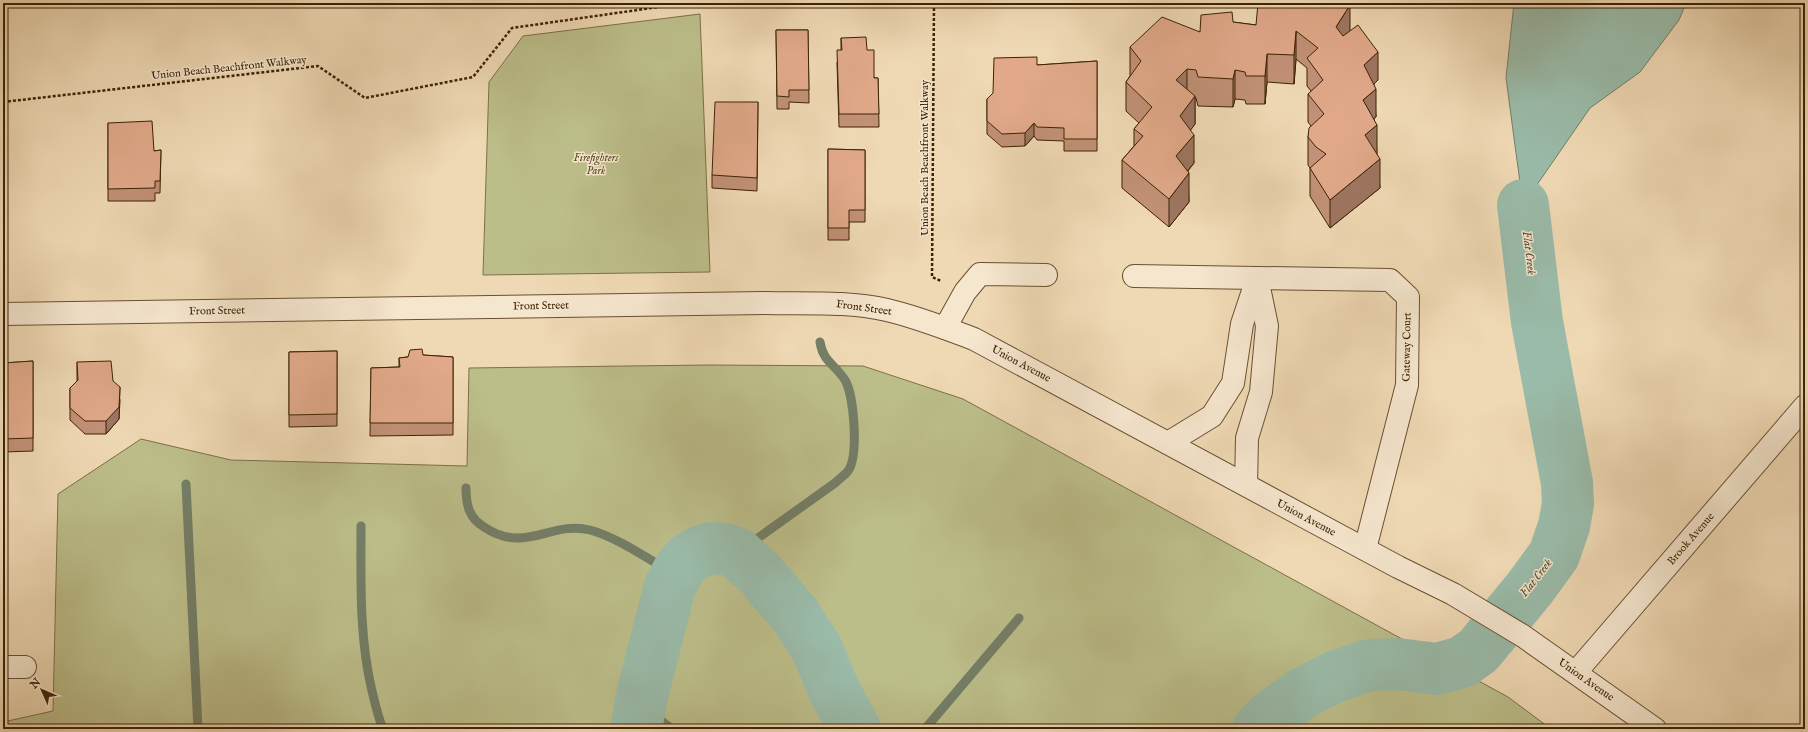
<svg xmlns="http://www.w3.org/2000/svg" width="1808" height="732" viewBox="0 0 1808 732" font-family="'IM FELL English',serif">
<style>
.green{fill:#bcbe8a;stroke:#7c7048}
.water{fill:#9abba9;stroke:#747e67}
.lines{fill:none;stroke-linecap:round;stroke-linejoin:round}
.stream{stroke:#747e67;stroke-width:9}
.river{stroke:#9abba9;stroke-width:52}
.minor-casing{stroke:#695031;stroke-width:24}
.path{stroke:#3c2305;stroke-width:2.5;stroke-dasharray:3 2;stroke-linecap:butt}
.minor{stroke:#f5e6ce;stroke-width:22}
.wall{fill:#c29177;stroke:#3c2305}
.shaded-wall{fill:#9e7661;stroke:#3c2305}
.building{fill:#e1a98a;stroke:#3c2305}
.labels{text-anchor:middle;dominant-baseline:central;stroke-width:3;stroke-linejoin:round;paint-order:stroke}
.street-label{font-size:11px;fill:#3c2305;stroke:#f5e6ce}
.park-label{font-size:11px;font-style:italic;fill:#5c4a26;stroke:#f5e6ce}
.water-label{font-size:12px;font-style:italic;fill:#54492e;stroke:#f5e6ce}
</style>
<rect width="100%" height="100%" fill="#efd9b4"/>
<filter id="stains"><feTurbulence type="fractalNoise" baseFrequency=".005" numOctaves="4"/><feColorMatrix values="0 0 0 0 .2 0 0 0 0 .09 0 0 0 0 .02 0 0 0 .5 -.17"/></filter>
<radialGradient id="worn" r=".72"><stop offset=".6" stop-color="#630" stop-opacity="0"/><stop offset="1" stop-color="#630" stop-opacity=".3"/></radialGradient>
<g class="green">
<path d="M700 14 710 272 483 275 489 82 523 36Z"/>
<path d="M708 365 863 366 963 399 1508 697 1551 729H3V722L53 711 58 494 141 439 231 460 467 466 469 368Z"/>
</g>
<path class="water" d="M1514 3H1686L1679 20 1640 72 1590 108 1523 205 1506 78Z"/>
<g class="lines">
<g class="stream">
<path d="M186 484 198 729"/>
<path d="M466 488C466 505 469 518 484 527 526 555 551 520 590 530 617 537 651 561 676 575"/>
<path d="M361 526C361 581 359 637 372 691 375 704 378 717 383 729"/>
<path d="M737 553 835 483C839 479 845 475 848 471 859 456 854 395 845 380 835 364 823 362 820 342"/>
<path d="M640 714 663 722 672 729"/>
<path d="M925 729 1019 618"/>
</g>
<g class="river">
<path d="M636 729 642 696 670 586 680 568 688 559 699 552 711 548 725 549 737 553 760 574 795 615 817 649 834 690 855 729"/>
<path d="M1258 729 1272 715 1303 693 1334 677 1369 665 1397 664 1437 669 1462 662 1478 651 1530 588 1554 555 1564 526 1568 504 1567 483 1537 322 1523 205"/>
</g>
<g class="minor-casing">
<g id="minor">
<path d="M1134 276 1390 280 1408 297 1407 385 1365 549"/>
<path d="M3 314 764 303C805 304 847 301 887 310 917 317 945 328 974 339L1398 567 1453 594 1523 636 1655 729"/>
<path d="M945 328 965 292 980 274 1046 275"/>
<path d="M1168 443 1212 416 1233 383 1242 324 1257 279"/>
<path d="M1246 485 1247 438 1261 392 1267 326 1257 278"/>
<path d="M3 667H25"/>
<path d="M1576 672 1805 406"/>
</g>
</g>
<g class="path">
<path d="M934 3 932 277 941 281"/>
<path d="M3 102 318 66 365 98 473 77 512 28 686 3"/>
</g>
<use href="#minor" class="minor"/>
</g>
<g class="wall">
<path d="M1233 22 1256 25 1350 31 1378 80 1374 84 1376 117 1374 119 1377 153V154L1380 188 1330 228 1310 196V168L1308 165V137L1311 126 1308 122V94L1311 91 1307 86V68L1296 59 1294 84 1267 82 1265 104H1246L1245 100 1235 99 1233 107 1198 106 1196 98H1195V124L1190 130 1194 163 1188 171 1189 202 1169 227 1122 188V160L1134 146V129L1139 123 1126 111V82L1130 76V47L1200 32Z"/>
<path d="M776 30H808L809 103 789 102V109H777Z"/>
<path d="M841 38 867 50 874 78H878L879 127H839L837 63 841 50Z"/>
<path d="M1097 61V151H1064V141L1037 140 1034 136 1025 146 1002 147 987 134V99L1037 65Z"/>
<path d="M758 102 757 191 712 188V175Z"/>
<path d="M108 123 154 151 161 150 160 193H155V201H108Z"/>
<path d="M828 149 865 150V222H849V240H828Z"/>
<path d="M337 351V426L289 427V352Z"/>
<path d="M423 355 453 357V435L370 436 371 368 399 367V358Z"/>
<path d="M33 361V451L3 452V363Z"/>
<path d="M77 362 113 381 120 400 119 419 106 434H85L70 420V388L77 381Z"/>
</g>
<g class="shaded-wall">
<path d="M1350 5V33L1336 56V27Z"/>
<path d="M1296 31V59L1294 84V55Z"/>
<path d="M1378 52V80L1364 94V65Z"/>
<path d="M1267 54V82L1265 104V76Z"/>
<path d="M1187 69V97L1176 80Z"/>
<path d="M1235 70V99L1233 107V79Z"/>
<path d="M1376 89V117L1363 128V100Z"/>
<path d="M1195 96V124L1180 145V116Z"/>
<path d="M1034 123V136L1025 146V133Z"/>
<path d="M1377 125V153L1365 164V135Z"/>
<path d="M1194 135V163L1176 184V156Z"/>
<path d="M1380 159V188L1330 228V200Z"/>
<path d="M1189 173V202L1169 227V199Z"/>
<path d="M120 387 119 419 106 434V421Z"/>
</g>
<g class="building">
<path d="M1258 3H1347L1350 5 1336 27 1343 36 1358 25 1378 52 1364 65 1376 89 1363 100 1377 125 1365 135 1380 159 1330 200 1310 168 1326 154 1316 147 1308 137 1309 128 1324 114 1308 94 1323 80 1307 58 1318 48 1296 31 1294 55 1267 54 1265 76H1246L1245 72 1235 70 1233 79 1198 77 1196 70 1187 69 1176 80 1195 96 1180 116 1194 135 1176 156 1189 173 1169 199 1122 160 1143 136 1134 129 1152 107 1126 82 1141 61 1130 47 1162 17 1200 32 1201 15 1232 12 1233 22 1256 25Z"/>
<path d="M776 30H808L809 90H789V97L777 96Z"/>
<path d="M866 37 867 50H874V78H878L879 114H839L837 50H842L841 38Z"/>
<path d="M1037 57V65L1097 61V139H1064V128L1037 127 1034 123 1025 133 1002 134 987 121V99L993 93 994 58Z"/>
<path d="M715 102H758L757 178 712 175Z"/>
<path d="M152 121 154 151 161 150 160 181H155V188L108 189V123Z"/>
<path d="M828 149 865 150V210H849V228H828Z"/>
<path d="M422 349 423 355 453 357V423H370L371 368 400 367 399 358 408 357 410 350Z"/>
<path d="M337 351V414L289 415V352Z"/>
<path d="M33 361V438L3 439V363Z"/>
<path d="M111 361 113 381 120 387 119 407 106 421H85L70 408V388L78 380 77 362Z"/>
</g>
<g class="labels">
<g class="street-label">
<text transform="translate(229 68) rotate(-6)">Union Beach Beachfront Walkway</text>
<text transform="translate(925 158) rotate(-90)">Union Beach Beachfront Walkway</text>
<text transform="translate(541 306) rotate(-1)">Front Street</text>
<text transform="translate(864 308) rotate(8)">Front Street</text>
<text transform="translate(217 311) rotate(-1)">Front Street</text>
<text transform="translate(1407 347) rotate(-89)">Gateway Court</text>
<text transform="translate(1021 364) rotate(28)">Union Avenue</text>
<text transform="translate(1306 518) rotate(28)">Union Avenue</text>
<text transform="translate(1691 539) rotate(-49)">Brook Avenue</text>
<text transform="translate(1586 680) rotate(35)">Union Avenue</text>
</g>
<g class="park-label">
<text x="596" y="158">Firefighters<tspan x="596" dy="13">Park</tspan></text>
</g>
<g class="water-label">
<text transform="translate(1529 253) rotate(83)">Flat Creek</text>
<text transform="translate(1536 578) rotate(-52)">Flat Creek</text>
</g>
</g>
<rect width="1808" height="732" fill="none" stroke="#efd9b4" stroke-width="16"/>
<rect x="4" y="4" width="1800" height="724" fill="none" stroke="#3c2305" stroke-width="2"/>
<rect x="8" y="8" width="1792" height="716" fill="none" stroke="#3c2305"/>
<g transform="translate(42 690) rotate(315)" stroke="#f5e6ce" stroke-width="3" paint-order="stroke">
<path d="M0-3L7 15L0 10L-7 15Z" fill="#3c2305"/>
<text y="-6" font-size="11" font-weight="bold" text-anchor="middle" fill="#3c2305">N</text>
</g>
<rect width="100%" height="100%" filter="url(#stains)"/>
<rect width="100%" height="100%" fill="url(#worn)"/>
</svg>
